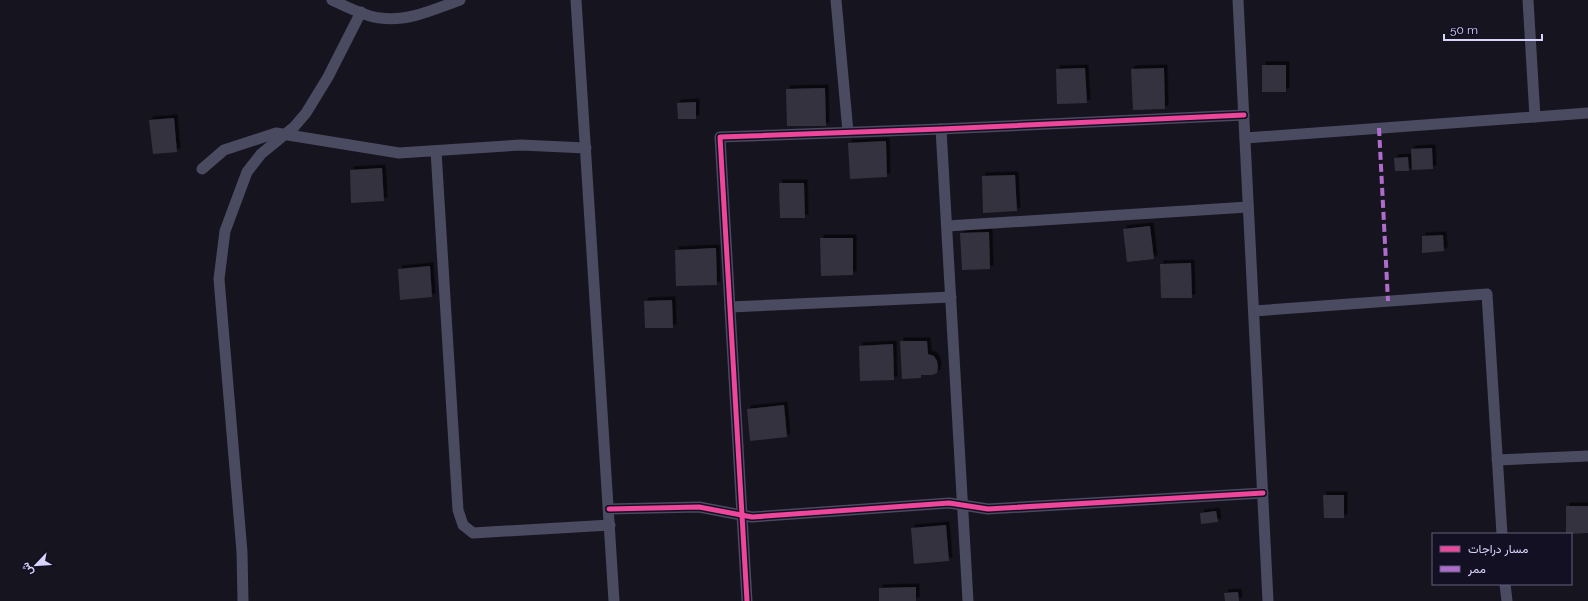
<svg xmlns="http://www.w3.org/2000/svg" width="1588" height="601" viewBox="0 0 1588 601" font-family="Raleway,Vazirmatn,sans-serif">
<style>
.building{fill:#343241;filter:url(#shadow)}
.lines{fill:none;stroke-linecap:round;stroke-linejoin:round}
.street{stroke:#4a4a60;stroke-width:11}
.quiet{stroke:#b06ccc;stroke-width:4;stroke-dasharray:8 4;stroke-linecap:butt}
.cycleway-casing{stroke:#131024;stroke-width:8}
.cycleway{stroke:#ed469a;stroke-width:5}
</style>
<defs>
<filter id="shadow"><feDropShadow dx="3.5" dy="-3.5" stdDeviation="0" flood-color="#0009"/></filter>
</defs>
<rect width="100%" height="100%" fill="#16141f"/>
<g class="building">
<rect x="1262" y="65" width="24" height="27"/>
<path d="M1085 68 1087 103 1057 104 1056 69Z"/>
<path d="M1164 68 1165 109 1133 110 1131 69Z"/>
<path d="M825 88 826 126H787L786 89Z"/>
<path d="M696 102V119H678L677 103Z"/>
<path d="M174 118 177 152 153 154 149 120Z"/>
<path d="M886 141 887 177 850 179 848 143Z"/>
<path d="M1432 148 1433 169 1412 170 1411 149Z"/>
<path d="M1408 157 1409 171H1395L1394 158Z"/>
<path d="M382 168 384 201 351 203 350 170Z"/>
<path d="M1015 175 1017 211 983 213 982 176Z"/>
<path d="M779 183H804L805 218H780Z"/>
<path d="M1150 226 1154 259 1127 262 1123 229Z"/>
<path d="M989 232 990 269 962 270 960 233Z"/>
<path d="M1443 235 1444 251 1422 253V236Z"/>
<path d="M820 238H853V275L821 276Z"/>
<path d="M716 248 717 285 676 286 675 250Z"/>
<path d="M1191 263 1192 298H1161L1160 264Z"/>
<path d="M430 266 432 297 400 300 398 269Z"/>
<path d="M672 300 673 328H645L644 301Z"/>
<path d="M900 341H927L928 354 934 356 937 361 938 367 937 373 932 375H921V378L902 379Z"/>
<path d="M893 344 894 380 860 381 859 346Z"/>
<path d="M784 405 787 437 750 441 747 409Z"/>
<path d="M1323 495H1344V518H1324Z"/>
<path d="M1566 506H1588V533L1566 534Z"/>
<path d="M1216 511 1218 522 1201 524 1200 513Z"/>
<path d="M946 525 949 561 914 564 911 528Z"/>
<path d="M916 587V601H879V588Z"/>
<path d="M1238 592 1239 601H1225L1224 593Z"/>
</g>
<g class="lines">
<g class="street">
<path d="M332 0C345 6 366 17 380 18 408 22 435 9 460 0"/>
<path d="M576 0 614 601"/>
<path d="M836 0 848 132"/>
<path d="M1238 0 1268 601"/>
<path d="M1528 0 1535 117"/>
<path d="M941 129 968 601"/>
<path d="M1245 138 1588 113"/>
<path d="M436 151 458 510 463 525 473 533 610 525"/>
<path d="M202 169 224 150 276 133 399 153 521 145 586 148"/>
<path d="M947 226 1248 207"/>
<path d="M730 307 951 297"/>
<path d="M1254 311 1487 294 1502 534"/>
<path d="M1497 460 1588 456"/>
<path d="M609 509 699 507 752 517 949 503 988 509 1263 493"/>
<path d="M1505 584 1507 601"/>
<path d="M243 601 242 552 219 279 225 231 247 172 261 154 294 127 306 113 328 77 361 12"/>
<path d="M747 601 720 137 941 129 1244 115"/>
</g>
<path class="quiet" d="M1379 128 1388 301"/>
<g class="cycleway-casing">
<g id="cycleway">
<path d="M609 509 699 507 752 517 949 503 988 509 1263 493"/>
<path d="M747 601 720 137 941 129 1244 115"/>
</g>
</g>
<use href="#cycleway" class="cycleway"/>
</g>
<rect x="1432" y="533" width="140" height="52" fill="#131024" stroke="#625f7a"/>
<rect x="1440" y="546" width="20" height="6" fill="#ed469a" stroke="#625f7a"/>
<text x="1468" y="553" font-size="12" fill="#d8d5fc">مسار دراجات</text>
<rect x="1440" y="566" width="20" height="6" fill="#b06ccc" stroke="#625f7a"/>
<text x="1468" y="573" font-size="12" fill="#d8d5fc">ممر</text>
<g transform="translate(36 565) rotate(245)" stroke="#131024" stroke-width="3" paint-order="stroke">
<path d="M0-3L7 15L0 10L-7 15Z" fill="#d8d5fc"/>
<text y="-6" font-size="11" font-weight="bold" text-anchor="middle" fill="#d8d5fc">ش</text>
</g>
<path d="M1444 34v6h98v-6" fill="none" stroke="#d8d5fc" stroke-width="2"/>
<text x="1450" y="34" font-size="12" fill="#d8d5fc" stroke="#131024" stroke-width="3" paint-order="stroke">50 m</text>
</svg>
